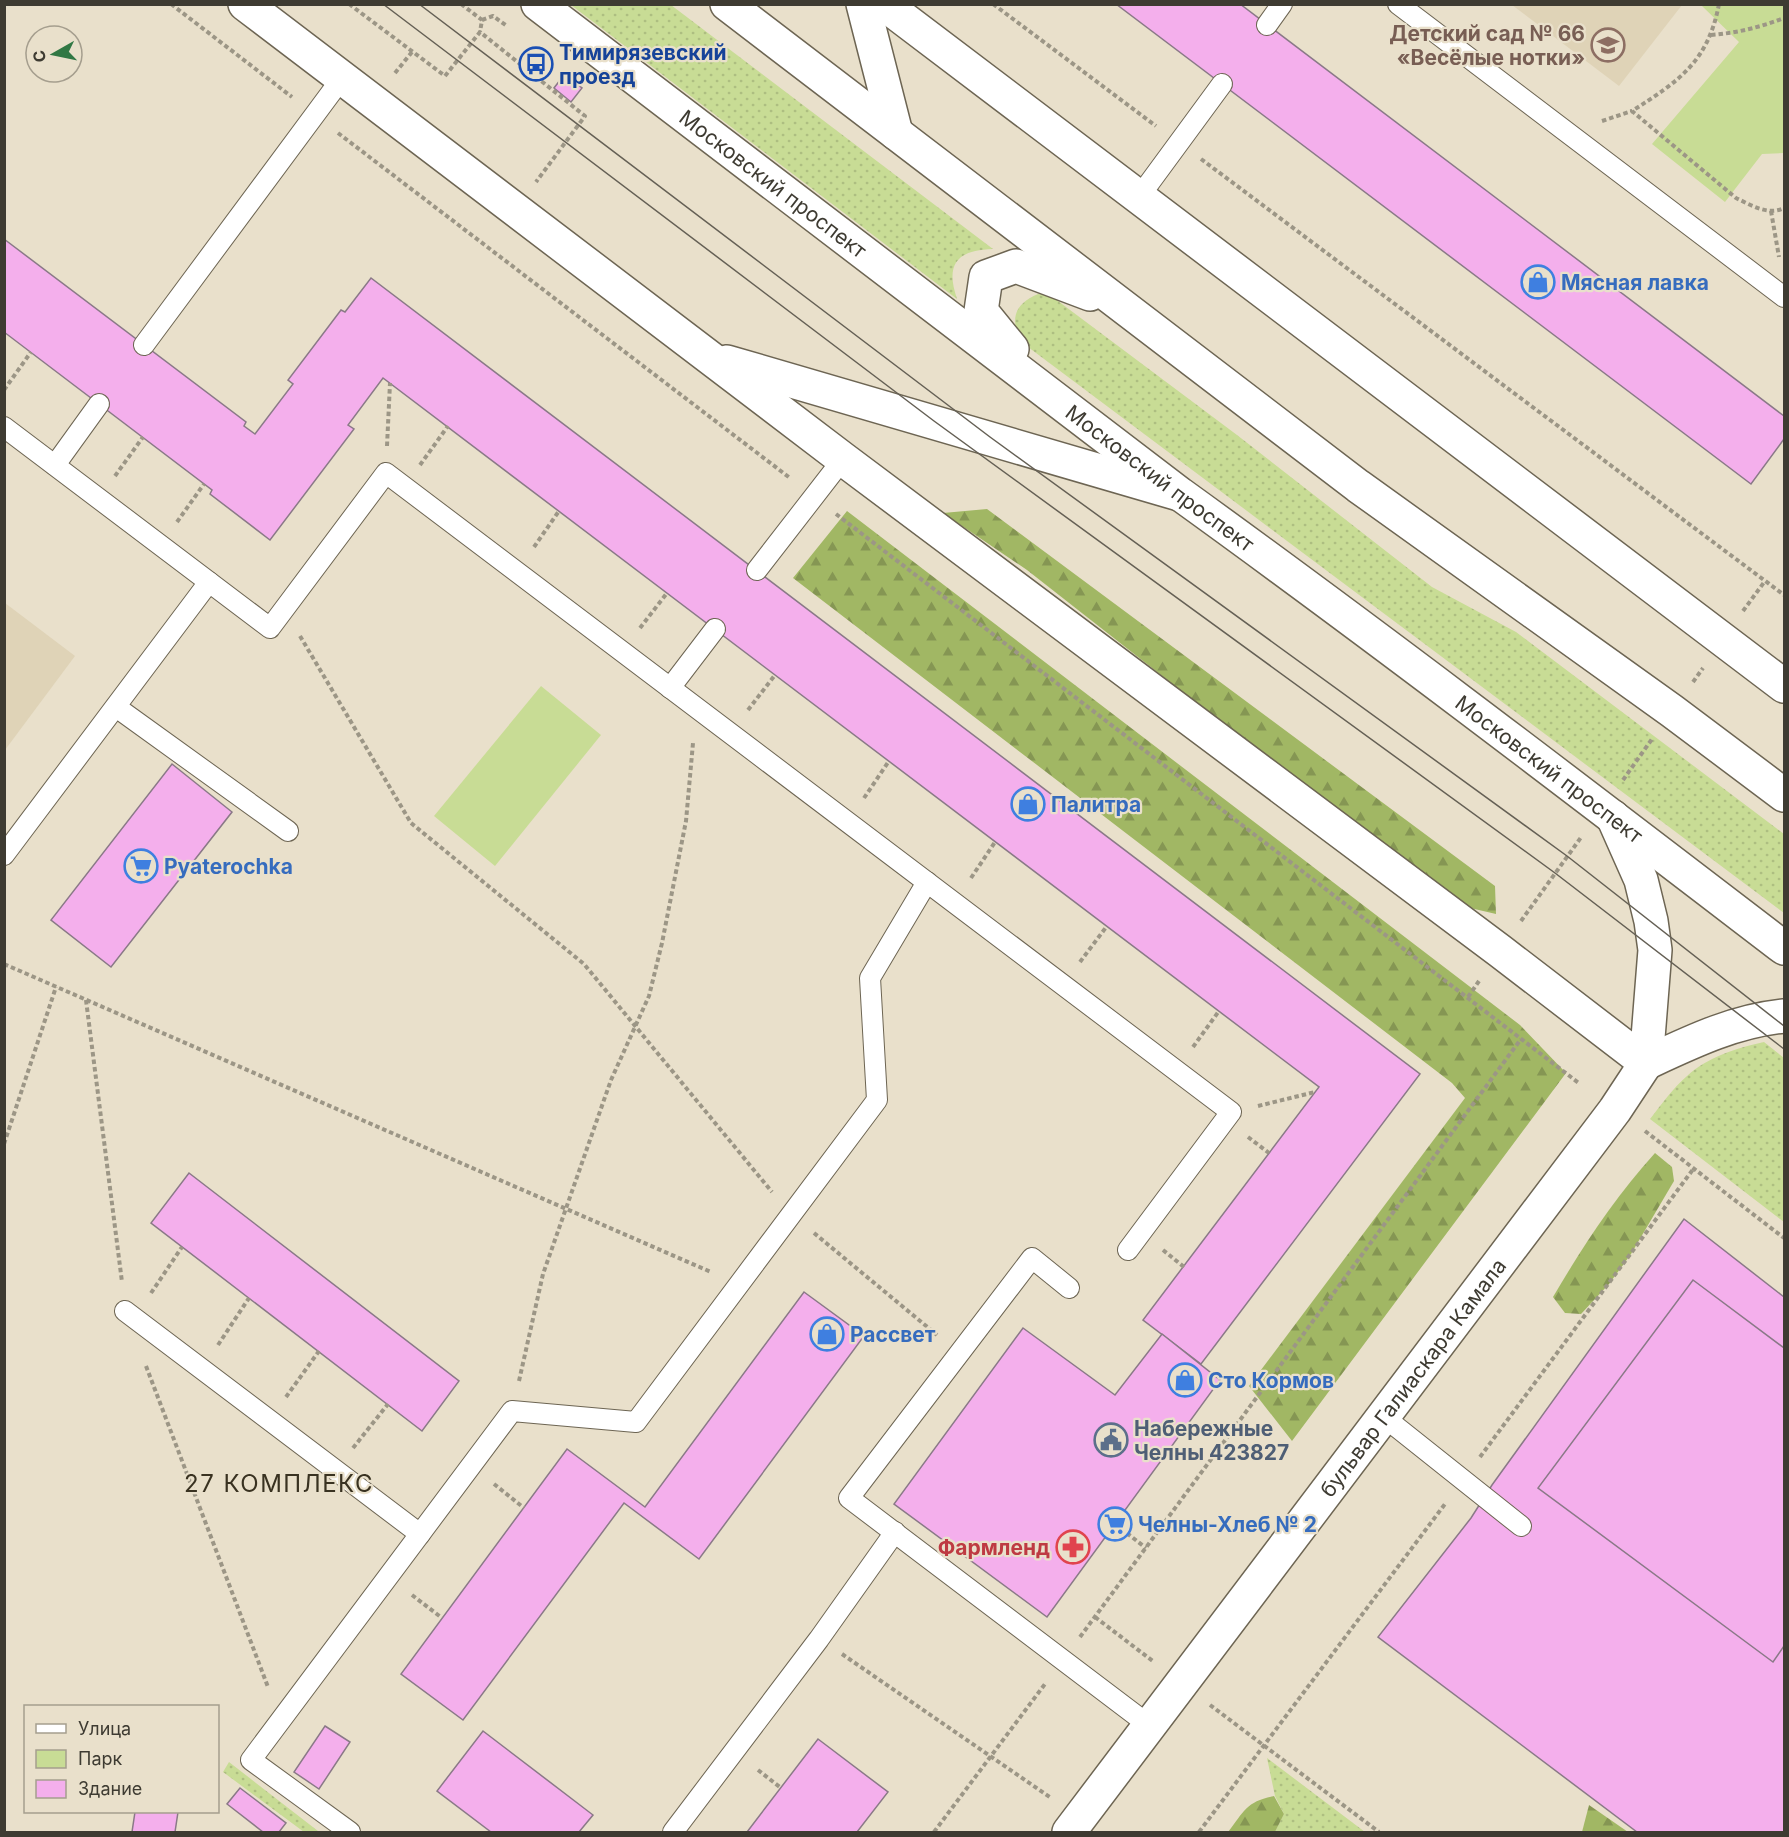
<svg xmlns="http://www.w3.org/2000/svg" width="1789" height="1837" viewBox="0 0 1789 1837" font-family="Inter,sans-serif">
<style>
.built{fill:#dfd3b7}
.grass{fill:url(#grass-dots)}
.forest{fill:url(#forest-firs)}
.park{fill:#c8dc95}
.building{fill:#f4afec;stroke:#8a7987;stroke-width:1.5}
.lines{fill:none;stroke-linecap:round;stroke-linejoin:round}
.lane-casing{stroke:#6d6553;stroke-width:22}
.street-casing{stroke:#6d6553;stroke-width:36}
.secondary-casing{stroke:#6d6553;stroke-width:36}
.path{stroke:#9c9686;stroke-width:4;stroke-dasharray:4.5 3;stroke-linecap:butt}
.lane{stroke:#fff;stroke-width:20}
.street{stroke:#fff;stroke-width:33}
.secondary{stroke:#fff;stroke-width:33}
.tram{stroke:#656055;stroke-width:1.5}
.labels{text-anchor:middle;dominant-baseline:central;stroke-width:4.5;stroke-linejoin:round;paint-order:stroke}
.education-label{font-size:21px;font-weight:bold;fill:#785e54;stroke:#e9e0cb;text-anchor:end}
.transit-label{font-size:21px;font-weight:bold;fill:#164399;stroke:#e9e0cb;text-anchor:start}
.street-label{font-size:21px;fill:#3e3b32;stroke:#e9e0cb}
.shop-label{font-size:21px;font-weight:bold;fill:#366cbe;stroke:#e9e0cb;text-anchor:start}
.service-label{font-size:21px;font-weight:bold;fill:#4e5e75;stroke:#e9e0cb;text-anchor:start}
.health-label{font-size:21px;font-weight:bold;fill:#be3a42;stroke:#e9e0cb;text-anchor:end}
.quarter-label{font-size:24px;letter-spacing:1.5px;fill:#393221;stroke:#e9e0cb}
</style>
<defs>
<pattern id="grass-dots" width="8" height="8" patternUnits="userSpaceOnUse" patternTransform="scale(1.5)"><rect width="8" height="8" fill="#c8dc95"/><path d="M2 2h.1M6 6h.1" fill="none" stroke="#adbe81" stroke-width="1.8" stroke-linecap="round"/></pattern>
<pattern id="forest-firs" width="22" height="20" patternUnits="userSpaceOnUse" patternTransform="scale(1.5)"><rect width="22" height="20" fill="#a1b764"/><path d="M5 1l3.5 6h-7zM16 11l3.5 6h-7z" fill="#859653"/></pattern>
</defs>
<rect width="100%" height="100%" fill="#e9e0cb"/>
<g class="built">
<path d="M1512 5V4L1682 5 1619 86Z"/>
<path d="M5 603 75 656 5 750H4Z"/>
</g>
<g class="grass">
<path d="M571 5H671L993 249C957 250 945 264 957 299Z"/>
<path d="M1038 294 1050 295 1237 435 1432 587 1516 632 1784 834V913L1020 341C1010 317 1015 304 1038 294Z"/>
<path d="M1764 1042 1784 1058V1222L1650 1119C1661 1105 1673 1088 1687 1076 1708 1057 1736 1048 1764 1042Z"/>
<path d="M1267 1758 1365 1832H1275L1284 1814 1275 1796Z"/>
<path d="M229 1762 318 1831 320 1832H304L223 1772Z"/>
</g>
<g class="forest">
<path d="M987 509 1495 886 1496 914 1453 904 1027 570 943 513Z"/>
<path d="M847 511 1520 1025 1566 1073 1292 1441 1249 1386 1465 1098 1452 1083 793 578Z"/>
<path d="M1655 1153 1672 1167 1674 1181 1631 1254 1609 1284 1581 1314 1565 1313 1553 1297C1583 1246 1615 1197 1655 1153Z"/>
<path d="M1274 1796 1284 1814 1275 1832H1228C1244 1811 1247 1801 1274 1796Z"/>
<path d="M1589 1805 1628 1832H1582Z"/>
</g>
<g class="park">
<path d="M1703 5H1784V153L1762 154 1725 202 1652 144 1739 42 1702 6Z"/>
<path d="M541 686 601 735 495 866 434 816Z"/>
</g>
<g class="building">
<path d="M1116 4H1240L1784 416V439L1751 484Z"/>
<path d="M564 75 582 88 571 102 554 88Z"/>
<path d="M4 239 246 422 244 426 255 434 293 384 288 380 341 310 345 312 371 278 1420 1074 1201 1364 1143 1320 1319 1087 383 378 348 425 354 429 270 540 210 494 212 490 4 332Z"/>
<path d="M172 764 232 812 111 967 51 920Z"/>
<path d="M189 1173 459 1381 422 1431 151 1223Z"/>
<path d="M1684 1219 1784 1297V1832H1637L1378 1637 1471 1518 1492 1485Z"/>
<path d="M1693 1280 1784 1348V1646L1773 1662 1538 1488Z"/>
<path d="M804 1292 864 1336 699 1559 624 1503 463 1720 401 1674 567 1449 645 1507Z"/>
<path d="M1023 1328 1115 1395 1162 1334 1220 1380 1047 1617 894 1504Z"/>
<path d="M325 1726 350 1742 319 1789 294 1772Z"/>
<path d="M483 1731 593 1815 579 1832H491L437 1791Z"/>
<path d="M818 1739 888 1792 857 1832H747Z"/>
<path d="M240 1788 286 1823 279 1832H263L227 1804Z"/>
<path d="M135 1812H178L175 1832H132Z"/>
</g>
<g class="lines">
<g class="lane-casing">
<g id="lane">
<path d="M1398 4 1784 297"/>
<path d="M1267 25 1282 4"/>
<path d="M1139 197 1222 84"/>
<path d="M144 345 342 78"/>
<path d="M4 427 270 628 386 473 1231 1112 1128 1250"/>
<path d="M55 465 99 404"/>
<path d="M757 570 843 459"/>
<path d="M670 688 715 629"/>
<path d="M116 707 288 831"/>
<path d="M4 855 209 582"/>
<path d="M1069 1288 1032 1258 849 1498 1150 1726"/>
<path d="M125 1311 420 1534"/>
<path d="M1384 1417 1521 1526"/>
<path d="M350 1832 251 1760 512 1411 636 1422 877 1100 870 978 927 882"/>
<path d="M673 1832 819 1639 895 1532"/>
</g>
</g>
<g class="street-casing">
<g id="street">
<path d="M245 4 843 459 1500 951 1646 1063"/>
<path d="M863 4 896 133"/>
<path d="M884 4 1784 686"/>
<path d="M727 362 1179 494"/>
<path d="M1646 1063C1691 1042 1734 1021 1784 1016"/>
<path id="s1" d="M1069 1832 1615 1110 1646 1063 1655 950 1651 921 1641 880 1613 817"/>
</g>
</g>
<g class="secondary-casing">
<g id="secondary">
<path id="s2" d="M538 4 1180 494C1385 642 1584 795 1784 948"/>
<path d="M727 4 1358 486 1672 711 1784 795"/>
<path d="M1012 349 981 311 986 277 1016 266 1090 294"/>
</g>
</g>
<g class="path">
<path d="M171 4 292 97"/>
<path d="M349 4 445 76 480 32 585 116 536 182"/>
<path d="M461 4 482 20 480 32"/>
<path d="M993 4 1156 126"/>
<path d="M1719 4C1708 62 1679 81 1632 111L1736 198C1751 205 1768 216 1784 208"/>
<path d="M482 20 493 16 507 26"/>
<path d="M1711 35C1737 33 1761 27 1784 18"/>
<path d="M395 73 412 52"/>
<path d="M1602 121 1632 111"/>
<path d="M338 133 790 478"/>
<path d="M1201 159 1784 595"/>
<path d="M1771 211 1779 257"/>
<path d="M4 390 31 352"/>
<path d="M387 446 390 383"/>
<path d="M420 465 448 426"/>
<path d="M115 476 143 437"/>
<path d="M836 514 1580 1084"/>
<path d="M177 522 204 484"/>
<path d="M534 547 559 511"/>
<path d="M1743 611 1765 581"/>
<path d="M640 628 667 593"/>
<path d="M300 636 411 823 584 964 772 1192"/>
<path d="M1693 682 1703 668"/>
<path d="M748 710 775 675"/>
<path d="M1623 780 1652 739"/>
<path d="M864 798 889 761"/>
<path d="M971 878 995 842"/>
<path d="M1521 921 1582 836"/>
<path d="M1080 962 1107 926"/>
<path d="M4 964 711 1272"/>
<path d="M1468 997 1479 981"/>
<path d="M86 1000 122 1282"/>
<path d="M1193 1047 1219 1011"/>
<path d="M1258 1106 1315 1092"/>
<path d="M1645 1131 1784 1238"/>
<path d="M1248 1137 1269 1153"/>
<path d="M4 1144 56 987"/>
<path d="M814 1233 937 1335"/>
<path d="M1163 1250 1184 1267"/>
<path d="M151 1293 182 1247"/>
<path d="M218 1345 249 1298"/>
<path d="M146 1366 268 1687"/>
<path d="M519 1381 543 1274 611 1080 649 996 662 943 686 821 693 743"/>
<path d="M286 1397 319 1351"/>
<path d="M353 1448 388 1404"/>
<path d="M1480 1457 1694 1168"/>
<path d="M494 1484 524 1508"/>
<path d="M1115 1524 1146 1548"/>
<path d="M412 1595 442 1618"/>
<path d="M1095 1617 1154 1662"/>
<path d="M1080 1637 1521 1039"/>
<path d="M842 1654 1051 1798"/>
<path d="M1210 1705 1379 1832"/>
<path d="M758 1770 781 1788"/>
<path d="M934 1832 1045 1684"/>
<path d="M1199 1832 1445 1504"/>
</g>
<use href="#lane" class="lane"/>
<use href="#street" class="street"/>
<use href="#secondary" class="secondary"/>
<g class="tram">
<path d="M383 4 934 421 1555 873 1784 1049"/>
<path d="M419 4 990 437 1567 856 1784 1026"/>
</g>
</g>
<defs>
<g id="school-ring" transform="scale(1.725)"><circle r="9.5" fill="#e9e0cb" stroke="#8d6e63" stroke-width="1.5"/><path d="M0-5L7-2L0 1L-7-2ZM-4 1L0 2.5L4 1V4Q0 6-4 4Z" fill="#8d6e63"/></g>
<g id="bus-ring" transform="scale(1.725)"><circle r="9.5" fill="#e9e0cb" stroke="#1a4fb4" stroke-width="1.5"/><path d="M-5-6H5V4H4V6H2V4H-2V6H-4V4H-5ZM-3.5-4V0h7V-4ZM-3.5 1.2v1.5H-2V1.2ZM2 1.2v1.5H3.5V1.2Z" fill="#1a4fb4"/></g>
<g id="shop-ring" transform="scale(1.725)"><circle r="9.5" fill="#e9e0cb" stroke="#3f7fe0" stroke-width="1.5"/><path d="M-5-2.5h2.3a2.7 3.5 0 0 1 5.4 0H5L5.5 6h-11ZM-1.5-2.5h3a1.5 2.3 0 0 0-3 0Z" fill="#3f7fe0"/></g>
<g id="supermarket-ring" transform="scale(1.725)"><circle r="9.5" fill="#e9e0cb" stroke="#3f7fe0" stroke-width="1.5"/><path d="M-6-5.5h2.5l.6 2H6L4.5 2H-2.5L-4.4-4H-6ZM-1.5 3.2a1.3 1.3 0 1 0 .1 0ZM3 3.2a1.3 1.3 0 1 0 .1 0Z" fill="#3f7fe0"/></g>
<g id="civic-ring" transform="scale(1.725)"><circle r="9.5" fill="#e9e0cb" stroke="#5c6f8a" stroke-width="1.5"/><path d="M-.6-6.5H3V-4.5H.6V-3L4-1V1h2V6H-6V1h2V-1L-.6-3ZM-1.2 2.5V6h2.4V2.5Z" fill="#5c6f8a"/></g>
<g id="pharmacy-ring" transform="scale(1.725)"><circle r="9.5" fill="#e9e0cb" stroke="#e0444e" stroke-width="1.5"/><path d="M-2-6h4v4h4v4h-4v4h-4v-4h-4v-4h4Z" fill="#e0444e"/></g>
</defs>
<g fill-rule="evenodd">
<use href="#school-ring" x="1608" y="45"/>
<use href="#bus-ring" x="536" y="64"/>
<use href="#shop-ring" x="1538" y="282"/>
<use href="#shop-ring" x="1028" y="804"/>
<use href="#supermarket-ring" x="141" y="866"/>
<use href="#shop-ring" x="827" y="1334"/>
<use href="#shop-ring" x="1185" y="1380"/>
<use href="#civic-ring" x="1111" y="1440"/>
<use href="#supermarket-ring" x="1115" y="1524"/>
<use href="#pharmacy-ring" x="1073" y="1547"/>
</g>
<g class="labels">
<g class="education-label">
<text x="1585" y="33">Детский сад № 66<tspan x="1585" dy="24">«Весёлые нотки»</tspan></text>
</g>
<g class="transit-label">
<text x="559" y="52">Тимирязевский<tspan x="559" dy="24">проезд</tspan></text>
</g>
<g class="street-label">
<text stroke="none"><textPath href="#s2" startOffset="296">Московский проспект</textPath></text>
<text stroke="none"><textPath href="#s2" startOffset="782">Московский проспект</textPath></text>
<text stroke="none"><textPath href="#s2" startOffset="1268">Московский проспект</textPath></text>
<text stroke="none"><textPath href="#s1" startOffset="570">бульвар Галиаскара Камала</textPath></text>
</g>
<g class="shop-label">
<text x="1561" y="282">Мясная лавка</text>
<text x="1051" y="804">Палитра</text>
<text x="164" y="866">Pyaterochka</text>
<text x="850" y="1334">Рассвет</text>
<text x="1208" y="1380">Сто Кормов</text>
<text x="1138" y="1524">Челны-Хлеб № 2</text>
</g>
<g class="service-label">
<text x="1134" y="1428">Набережные<tspan x="1134" dy="24">Челны 423827</tspan></text>
</g>
<g class="health-label">
<text x="1050" y="1547">Фармленд</text>
</g>
<g class="quarter-label">
<text x="279" y="1483">27 КОМПЛЕКС</text>
</g>
</g>
<rect width="1789" height="1837" fill="none" stroke="#3e3b32" stroke-width="12"/>
<rect x="24" y="1705" width="195" height="108" fill="#e9e0cb" stroke="#a59e8e" stroke-width="1.5"/>
<rect x="36" y="1724" width="30" height="9" fill="#ffffff" stroke="#a59e8e" stroke-width="1.5"/>
<text x="78" y="1735" font-size="18" fill="#3e3b32">Улица</text>
<rect x="36" y="1750" width="30" height="18" fill="#c8dc95" stroke="#a59e8e" stroke-width="1.5"/>
<text x="78" y="1765" font-size="18" fill="#3e3b32">Парк</text>
<rect x="36" y="1780" width="30" height="18" fill="#f4afec" stroke="#a59e8e" stroke-width="1.5"/>
<text x="78" y="1795" font-size="18" fill="#3e3b32">Здание</text>
<g transform="translate(54 54) rotate(261)"><circle r="28" fill="#e9e0cb" stroke="#a59e8e" stroke-width="1.5"/>
<path d="M0-4.5L10 22L0 15L-10 22Z" fill="#317844"/>
<text y="-9" font-size="16" font-weight="bold" text-anchor="middle" fill="#3e3b32">С</text>
</g>
</svg>
